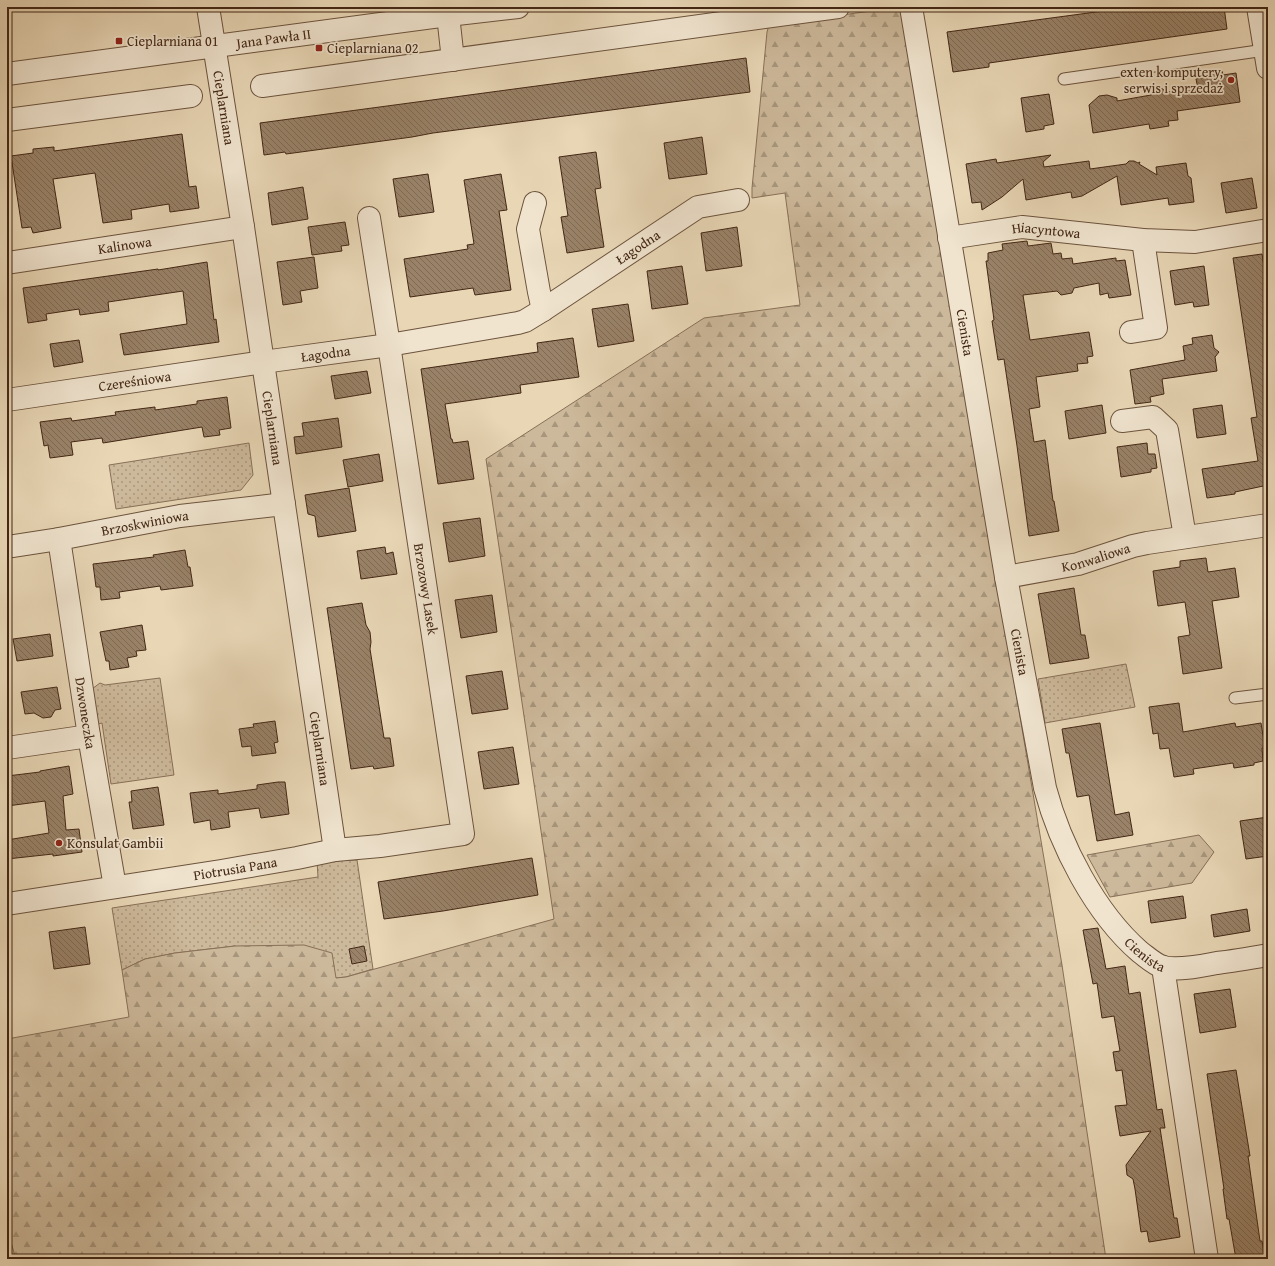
<svg xmlns="http://www.w3.org/2000/svg" width="1275" height="1266" viewBox="0 0 1275 1266" font-family="'Gentium Book Plus',serif">
<style>
.grass{fill:url(#grass-dots);stroke:#887058}
.forest{fill:url(#forest-firs);stroke:#887058}
.building{fill:url(#building-back-hatch);stroke:#432715}
.lines{fill:none;stroke-linecap:round;stroke-linejoin:round}
.service-casing{stroke:#6c533d;stroke-width:13}
.minor-casing{stroke:#6c533d;stroke-width:24}
.tertiary-casing{stroke:#6c533d;stroke-width:24}
.service{stroke:#f0e4cf;stroke-width:11}
.minor{stroke:#f0e4cf;stroke-width:22}
.tertiary{stroke:#f0e4cf;stroke-width:22}
.poi-dot{fill:#8f2418;stroke:#f0e4cf;stroke-width:1.5}
.labels{text-anchor:middle;dominant-baseline:central;stroke-width:3.5;stroke-linejoin:round;paint-order:stroke}
.street-label{font-size:14px;fill:#432715;stroke:#f0e4cf}
.poi-label{font-size:14px;fill:#432715;stroke:#f0e4cf;text-anchor:start}
</style>
<defs>
<pattern id="grass-dots" width="8" height="8" patternUnits="userSpaceOnUse"><rect width="8" height="8" fill="#ccb89a"/><path d="M2 2h.1M6 6h.1" fill="none" stroke="#a7967c" stroke-width="1.8" stroke-linecap="round"/></pattern>
<pattern id="forest-firs" width="22" height="20" patternUnits="userSpaceOnUse"><rect width="22" height="20" fill="#ccb89a"/><path d="M5 1l3.5 6h-7zM16 11l3.5 6h-7z" fill="#a7967c"/></pattern>
<pattern id="building-back-hatch" width="6" height="6" patternUnits="userSpaceOnUse"><rect width="6" height="6" fill="#998268"/><path d="M-1 5l2 2M0 0l6 6M5-1l2 2" fill="none" stroke="#7e6a54"/></pattern>
</defs>
<rect width="100%" height="100%" fill="#e8d6b5"/>
<filter id="stains"><feTurbulence type="fractalNoise" baseFrequency=".005" numOctaves="4"/><feColorMatrix values="0 0 0 0 .2 0 0 0 0 .09 0 0 0 0 .02 0 0 0 .5 -.17"/></filter>
<radialGradient id="worn" r=".72"><stop offset=".6" stop-color="#630" stop-opacity="0"/><stop offset="1" stop-color="#630" stop-opacity=".3"/></radialGradient>
<g class="grass">
<path d="M249 443 253 475 241 490 116 509 109 465Z"/>
<path d="M1126 664 1135 707 1045 723 1038 679Z"/>
<path d="M160 678 174 775 111 784 102 723 98 724 92 689 100 683 105 685Z"/>
<path d="M357 860 373 969 346 977 336 978 235 946 175 953 145 959 122 970 112 908 318 877 317 861Z"/>
<path d="M7 1229 16 1259H7Z"/>
</g>
<g class="forest">
<path d="M900 7 1062 965 1106 1259H16L7 1229V1039L129 1017 122 970 145 959 175 953 235 946 304 945 332 953 336 978 346 977 554 919 486 459 704 318 800 305 785 193 752 198V188L767 32 769 25Z"/>
<path d="M1199 835 1214 852 1192 883 1110 897 1087 855Z"/>
</g>
<g class="building">
<path d="M1133 7H1224L1227 29 989 63V67L953 72 947 32Z"/>
<path d="M746 58 750 92 433 133 412 137 286 154 285 152 264 155 260 123Z"/>
<path d="M1222 71 1223 75 1236 73 1240 102 1177 111 1178 120 1168 121 1169 126 1150 129 1149 124 1093 133 1089 105 1099 96 1107 95 1117 98V101L1151 95 1158 86 1167 92 1198 89 1196 79 1206 77V73Z"/>
<path d="M1049 94 1054 124 1044 126V129L1026 132 1021 98Z"/>
<path d="M182 134 189 187 196 186 199 208 170 212 169 204 131 210 132 219 103 223 95 173 53 179 61 228 33 233 31 227 22 228 11 156 33 153V149L54 147V151Z"/>
<path d="M702 137 707 174 669 179 664 143Z"/>
<path d="M596 152 601 188 595 189 604 247 567 253 561 217 568 216 559 157Z"/>
<path d="M1051 155 1043 162 1044 167 1089 161 1090 169 1126 164 1129 161H1134L1138 163 1140 162 1139 164 1157 175 1156 167 1186 163 1188 176 1191 178 1194 202 1169 205 1168 198 1121 205 1117 176 1082 196 1072 198 1071 192 1026 200 1023 179 1002 197 982 210 981 202 972 203 966 164 996 159 997 163Z"/>
<path d="M428 174 434 212 399 217 393 179Z"/>
<path d="M501 174 507 210 499 211 511 290 475 295 473 288 410 297 404 259 468 249 467 245 474 244 464 180Z"/>
<path d="M1252 178 1257 208 1226 213 1221 183Z"/>
<path d="M303 187 308 219 272 225 268 193Z"/>
<path d="M345 222 349 245 341 246 342 251 312 255 308 227Z"/>
<path d="M737 227 742 266 706 271 701 233Z"/>
<path d="M1027 241 1028 246 1051 243 1053 254 1061 253 1062 259 1072 258 1073 264 1116 258V261L1125 260 1131 295 1109 298 1108 293 1100 295 1099 283 1074 288 1072 293 1061 295 1057 291 1023 295 1030 340 1089 332 1093 356 1087 357 1088 363 1077 364 1078 371 1036 377 1040 407 1029 409 1034 442 1045 440 1053 501H1054L1059 531 1029 536 1017 446 1004 359 998 360 992 321 994 320 986 261H988V253L1003 250 1002 244Z"/>
<path d="M1262 254 1268 292V485L1235 492V494L1207 498 1202 469 1258 461 1251 418 1257 417 1233 258Z"/>
<path d="M314 257 318 288 300 291 302 302 283 305 277 262Z"/>
<path d="M207 262 214 320 216 319 219 342 124 355 120 334 187 324 183 291 108 302 109 311 80 315 79 309 46 314 47 320 28 323 23 288 158 269V270Z"/>
<path d="M682 266 688 304 652 309 647 271Z"/>
<path d="M1204 266 1209 305 1194 307 1193 302 1175 305 1170 271Z"/>
<path d="M628 304 634 341 598 347 592 309Z"/>
<path d="M1212 335 1214 348 1219 352 1215 357 1217 371 1162 379 1164 394 1150 397 1151 402 1135 404 1130 370 1185 360 1183 346 1193 344 1192 338Z"/>
<path d="M573 338 579 377 520 385 521 393 445 404 451 439H452L453 443 468 441 474 479 438 484 421 369 538 352 537 343Z"/>
<path d="M79 340 83 362 54 367 50 344Z"/>
<path d="M367 371 371 393 335 399 331 376Z"/>
<path d="M227 397 231 428 219 430 220 435 204 437 202 427 103 443 102 438 71 442 73 455 50 458 48 445 44 446 40 422 71 418 72 421 116 415 115 412 155 407V410L197 404V401Z"/>
<path d="M1102 405 1106 433 1069 439 1065 411Z"/>
<path d="M1222 405 1226 434 1197 438 1193 409Z"/>
<path d="M338 418 342 447 296 454 294 437 304 436 302 423Z"/>
<path d="M1147 443 1148 454H1155L1157 468 1151 469V472L1121 477 1117 447Z"/>
<path d="M379 454 383 481 348 487 343 460Z"/>
<path d="M349 488 356 531 318 537 315 516 308 514 305 495Z"/>
<path d="M480 518 485 556 449 562 443 523Z"/>
<path d="M385 547 386 554 393 552 397 574 361 579 357 551Z"/>
<path d="M185 550 188 567H190L193 586 161 590 160 586 119 592 120 598 101 600 100 587H96L93 564 154 557 153 555Z"/>
<path d="M1206 558 1208 572 1235 568 1239 597 1212 601 1222 668 1183 674 1178 637 1190 635 1185 602 1158 606 1153 571 1180 567V561Z"/>
<path d="M1074 588 1081 635H1085L1089 658 1050 664 1038 594Z"/>
<path d="M492 595 497 632 461 638 455 600Z"/>
<path d="M362 603 366 625 370 632 371 642 370 649 384 738H390L394 766 374 769 373 766 351 769 327 608Z"/>
<path d="M142 625 146 650 136 651 137 656 127 658 129 667 110 670 109 661H106L100 632Z"/>
<path d="M50 634 53 656 17 661 13 639Z"/>
<path d="M502 671 508 709 472 714 466 676Z"/>
<path d="M57 687 61 709 55 710 51 717 43 718 34 713 25 714 21 692Z"/>
<path d="M1179 703 1183 732 1235 723 1236 727 1261 723 1265 748H1262L1263 761 1254 763V765L1234 768 1233 763 1193 769 1194 774 1174 777 1169 748 1160 749 1158 733 1153 734 1149 707Z"/>
<path d="M275 721 278 742 274 743 276 753 252 756 251 746 242 747 239 729 254 727 253 724Z"/>
<path d="M1100 723 1115 815 1129 812 1133 835 1097 841 1089 795 1077 797 1069 753H1066L1062 729Z"/>
<path d="M513 747 519 784 484 789 478 752Z"/>
<path d="M69 766 73 794 63 796 66 830 79 829 82 852 53 856V854L7 859V840L49 833 45 801 7 806V776L40 772V771Z"/>
<path d="M278 782H285L289 814 261 818 259 808 228 812 230 827 211 830 210 820 194 823 190 793 218 790V794L257 789V785Z"/>
<path d="M158 787 164 825 133 829 129 802H132L131 791Z"/>
<path d="M1268 817V856L1246 859 1240 821Z"/>
<path d="M532 858 538 895 443 911 384 919 378 882Z"/>
<path d="M1183 896 1186 918 1151 923 1148 901Z"/>
<path d="M1247 909 1250 931 1214 937 1211 915Z"/>
<path d="M85 927 90 964 54 969 49 932Z"/>
<path d="M1098 928 1106 969 1125 966 1129 994 1140 992 1157 1110 1162 1109 1165 1128H1160L1174 1218H1177L1180 1237 1149 1242 1147 1231 1141 1232 1135 1189 1133 1179 1127 1175 1126 1165 1151 1131 1120 1136 1115 1106 1127 1105 1122 1070 1116 1071 1113 1052 1120 1051 1114 1016 1102 1018 1097 983 1093 984 1083 930Z"/>
<path d="M364 946 367 961 352 964 349 949Z"/>
<path d="M1230 989 1236 1027 1200 1033 1194 994Z"/>
<path d="M1236 1070 1250 1156H1248L1260 1241H1262L1265 1259H1236L1229 1219H1227L1223 1189H1224L1207 1074Z"/>
</g>
<g class="lines">
<g class="service-casing">
<g id="service">
<path d="M1064 79 1265 50"/>
<path d="M1235 698 1268 694"/>
</g>
</g>
<g class="minor-casing">
<g id="minor">
<path id="s1" d="M208 7 243 227 335 850"/>
<path id="s2" d="M911 7 1006 577 1045 788C1060 845 1095 913 1140 952 1147 957 1154 964 1163 967 1178 971 1201 966 1217 963 1234 961 1251 958 1268 955"/>
<path d="M1258 7 1268 68"/>
<path d="M448 15 453 60"/>
<path d="M262 86 838 7"/>
<path d="M7 120 191 96"/>
<path d="M535 203 528 229 539 292 543 310"/>
<path id="s3" d="M949 238 1022 227 1143 240 1195 242 1268 230"/>
<path id="s4" d="M7 263 243 227"/>
<path d="M1131 332 1156 328 1143 240"/>
<path id="s5" d="M7 400 263 362 389 345 518 323 525 321 543 310 698 207 738 200"/>
<path d="M1122 421 1153 417 1167 430 1185 537"/>
<path id="s6" d="M59 539 89 736 115 887"/>
<path id="s7" d="M7 547 59 539 180 516 284 504"/>
<path id="s8" d="M1006 577 1078 564 1133 546 1147 543 1268 525"/>
<path d="M7 748 89 736"/>
<path id="s9" d="M7 904 221 871 297 858 335 850 380 846 463 834 389 345 369 218"/>
<path d="M1163 967 1207 1259"/>
</g>
</g>
<g class="tertiary-casing">
<g id="tertiary">
<path id="s10" d="M7 74 448 15 518 7"/>
</g>
</g>
<use href="#service" class="service"/>
<use href="#minor" class="minor"/>
<use href="#tertiary" class="tertiary"/>
</g>
<g class="poi-dot">
<rect x="115" y="37" width="8" height="8" rx="2"/>
<rect x="315" y="44" width="8" height="8" rx="2"/>
<circle cx="1231" cy="80" r="4"/>
<circle cx="59" cy="843" r="4"/>
</g>
<g class="labels">
<g class="street-label">
<text stroke="none"><textPath href="#s10" startOffset="269">Jana Pawła II</textPath></text>
<text stroke="none"><textPath href="#s1" startOffset="102">Cieplarniana</textPath></text>
<text stroke="none"><textPath href="#s3" startOffset="98">Hiacyntowa</textPath></text>
<text stroke="none"><textPath href="#s4" startOffset="119">Kalinowa</textPath></text>
<text stroke="none"><textPath href="#s5" startOffset="659">Łagodna</textPath></text>
<text stroke="none"><textPath href="#s2" startOffset="330">Cienista</textPath></text>
<text stroke="none"><textPath href="#s5" startOffset="322">Łagodna</textPath></text>
<text stroke="none"><textPath href="#s5" startOffset="129">Czereśniowa</textPath></text>
<text stroke="none"><textPath href="#s1" startOffset="426">Cieplarniana</textPath></text>
<text stroke="none"><textPath href="#s7" startOffset="140">Brzoskwiniowa</textPath></text>
<text stroke="none"><textPath href="#s8" startOffset="92">Konwaliowa</textPath></text>
<text transform="translate(426 589) rotate(81)">Brzozowy Lasek</text>
<text stroke="none"><textPath href="#s2" startOffset="654">Cienista</textPath></text>
<text stroke="none"><textPath href="#s6" startOffset="176">Dzwoneczka</textPath></text>
<text stroke="none"><textPath href="#s1" startOffset="750">Cieplarniana</textPath></text>
<text stroke="none"><textPath href="#s9" startOffset="231">Piotrusia Pana</textPath></text>
<text stroke="none"><textPath href="#s2" startOffset="990">Cienista</textPath></text>
</g>
<g class="poi-label">
<text x="127" y="41">Cieplarniana 01</text>
<text x="327" y="48">Cieplarniana 02</text>
<text x="1223" y="72" text-anchor="end">exten komputery,<tspan x="1223" dy="16">serwis i sprzedaż</tspan></text>
<text x="67" y="843">Konsulat Gambii</text>
</g>
</g>
<rect width="1275" height="1266" fill="none" stroke="#e8d6b5" stroke-width="24"/>
<rect x="8" y="8" width="1259" height="1250" fill="none" stroke="#432715" stroke-width="2"/>
<rect x="12" y="12" width="1251" height="1242" fill="none" stroke="#432715"/>
<rect width="100%" height="100%" filter="url(#stains)"/>
<rect width="100%" height="100%" fill="url(#worn)"/>
</svg>
